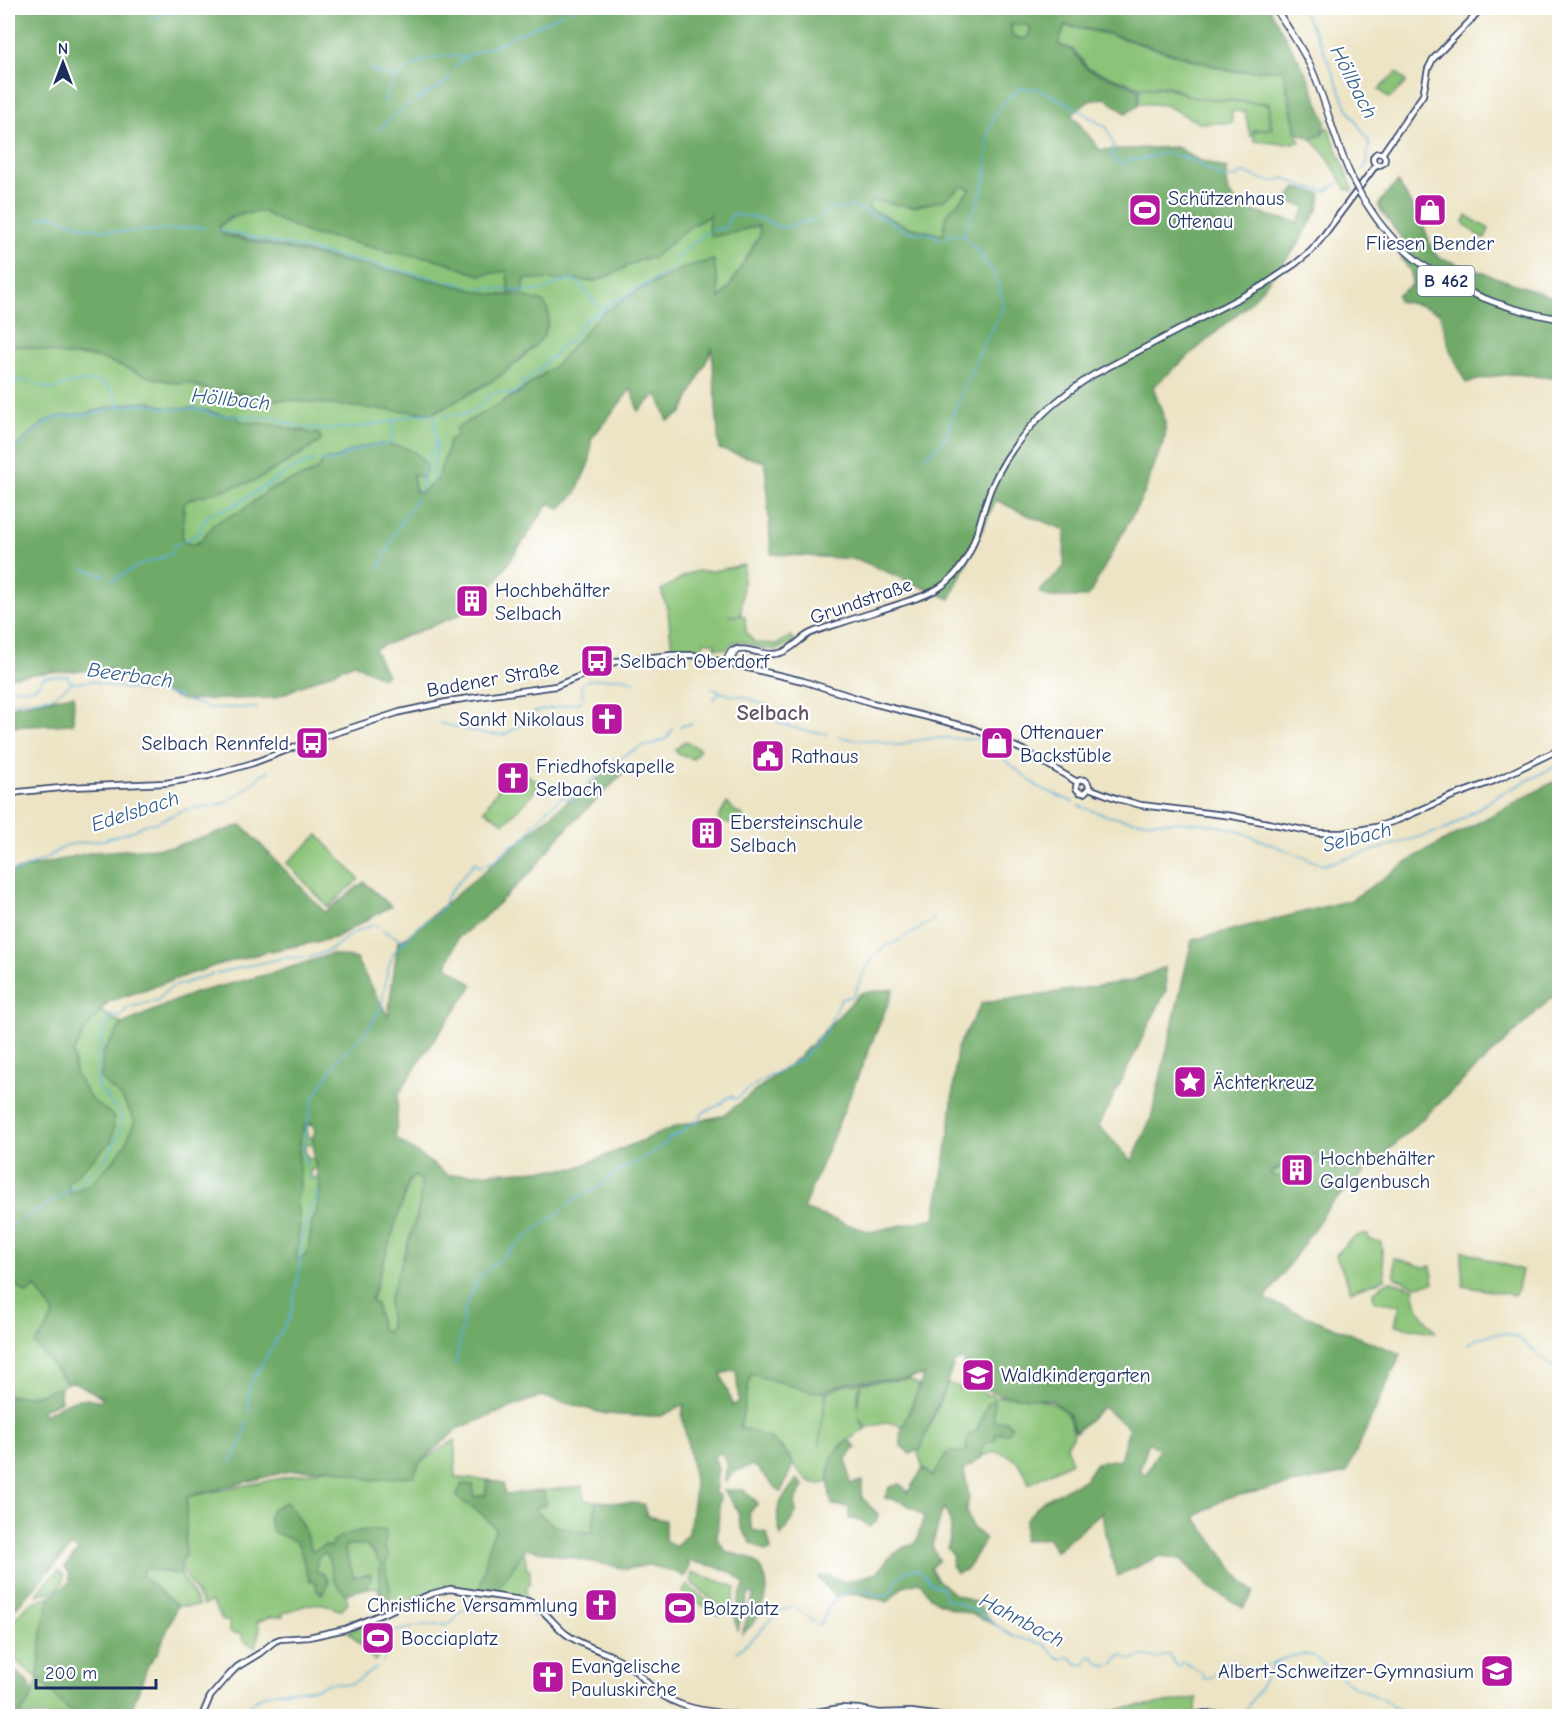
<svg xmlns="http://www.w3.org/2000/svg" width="1567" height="1724" viewBox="0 0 1567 1724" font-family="'Comic Neue',sans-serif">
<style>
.green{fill:#8bc478;stroke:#537a6b;stroke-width:1.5}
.forest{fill:#70aa68;stroke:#466c63;stroke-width:1.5;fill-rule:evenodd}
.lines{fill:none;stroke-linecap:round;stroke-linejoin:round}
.stream{stroke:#5db1d9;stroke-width:1.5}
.secondary-casing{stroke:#3a4a6d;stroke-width:8}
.primary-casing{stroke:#3a4a6d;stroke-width:8}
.secondary{stroke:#fff;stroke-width:4.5}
.primary{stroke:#fff;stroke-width:5}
.primary-bridge-casing{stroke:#3a4a6d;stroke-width:8;stroke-linecap:butt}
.primary-bridge{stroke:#fff;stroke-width:5}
.labels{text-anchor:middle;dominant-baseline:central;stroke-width:4.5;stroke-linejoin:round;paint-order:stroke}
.shield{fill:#fff;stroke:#5f6d8e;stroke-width:1.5}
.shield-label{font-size:18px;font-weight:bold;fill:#1b2f5e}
.poi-label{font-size:20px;fill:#1b2f5e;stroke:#fff;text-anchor:start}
.street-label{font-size:20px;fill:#1b2f5e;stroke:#fff}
.water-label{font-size:21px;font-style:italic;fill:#325c89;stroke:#fff}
.quarter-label{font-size:22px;font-weight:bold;fill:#635666;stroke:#fff}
</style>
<rect width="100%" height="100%" fill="#fff"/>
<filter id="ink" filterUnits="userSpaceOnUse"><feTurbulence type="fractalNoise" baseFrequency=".0167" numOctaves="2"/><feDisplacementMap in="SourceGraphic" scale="12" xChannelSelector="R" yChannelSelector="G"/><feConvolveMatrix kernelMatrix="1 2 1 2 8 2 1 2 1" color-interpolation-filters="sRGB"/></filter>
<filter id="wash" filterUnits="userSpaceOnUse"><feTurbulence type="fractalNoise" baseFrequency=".008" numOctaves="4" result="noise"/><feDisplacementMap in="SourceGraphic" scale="24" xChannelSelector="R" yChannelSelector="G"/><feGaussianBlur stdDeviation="1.35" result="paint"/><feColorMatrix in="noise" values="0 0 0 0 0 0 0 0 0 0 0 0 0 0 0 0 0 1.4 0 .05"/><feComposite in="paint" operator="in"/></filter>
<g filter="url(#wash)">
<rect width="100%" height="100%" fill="#ece4c4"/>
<g class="green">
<path d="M1011 25H1029L1031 28 1028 37 1023 39 1012 37Z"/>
<path d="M1065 26 1107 34 1232 72 1283 70 1296 134 1300 142 1284 144 1254 141V131L1272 129 1269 103 1194 98 1169 86 1140 87 1088 68 1074 50 1058 44Z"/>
<path d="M1397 72 1406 82 1389 99 1379 89Z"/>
<path d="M1140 88H1169L1194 98 1268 104 1270 129 1253 130V136H1250L1245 112 1232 111V123H1199L1165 105 1139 103Z"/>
<path d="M1326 127 1329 129 1353 190H1347L1326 155 1311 139 1322 135Z"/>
<path d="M962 186 971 189 946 215 943 235 908 227 869 209V200L888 202 943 200Z"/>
<path d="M264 212 274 218 311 234 338 239 395 253 432 258 447 262 468 271 480 275 508 271 509 293H523L525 278 596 281 642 259 653 258 691 226 711 215 733 233 759 225 760 235 731 284 719 299 713 261 688 266 639 290 596 319 557 364 457 436 449 440 447 451 437 480 421 493 416 491 413 473 384 444 370 445 350 451 339 458 323 460 319 468 311 474 287 482 269 490 243 510 207 532 202 540 195 544 185 543 182 539 184 504 190 499 255 481 310 449 316 444 304 430H295L275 425 239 421 209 411 195 408H167L150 402 123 404 88 413 16 446 8 453V421L14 414 10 395 8 394V345L29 347 70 356H86L103 359 149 377 177 383H188L210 390 244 394 271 400H286L387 410 439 411 497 378 517 363 534 347 544 335 548 323 549 315 527 297 490 294 221 233 219 227C235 214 245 213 264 212Z"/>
<path d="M1467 216 1489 229 1484 240 1465 225 1464 221Z"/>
<path d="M744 565 741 615 728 616H745L746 632 755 643 777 644 791 636 795 640C790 643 783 648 778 649 772 651 758 648 753 646 743 642 734 638 727 649L715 648V643L704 641 702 653 672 650 668 611 661 590 688 574 697 571H713Z"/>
<path d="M685 741 700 749 693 759 678 754 675 750Z"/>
<path d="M511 769 525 773 540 784 526 802 504 823 484 810Z"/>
<path d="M727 803 738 814 740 813 744 817 739 827C732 823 725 824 718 819Z"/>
<path d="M318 835 359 879 328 907 287 863Z"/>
<path d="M101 1011 122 1024 103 1052 101 1079 122 1098 135 1121 126 1144 114 1160 91 1184 70 1194 68 1183 82 1168 115 1117 91 1100 75 1073 73 1053 85 1030Z"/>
<path d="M312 1123 314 1125 307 1126 308 1138 313 1137 314 1144H305V1152L309 1159 314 1158 316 1168 310 1171 312 1179 318 1177 320 1186 317 1210 312 1222 308 1251 303 1258 296 1259 300 1221 296 1203 300 1187 299 1153 301 1135 305 1124Z"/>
<path d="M1319 1156 1320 1158 1309 1167 1284 1179 1270 1174 1296 1157Z"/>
<path d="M414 1176 421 1180 420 1200 417 1216 389 1300 390 1327 388 1333 381 1329 376 1304 371 1301 409 1181Z"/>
<path d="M1362 1234H1368V1239L1381 1242 1385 1279 1351 1291 1336 1255C1343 1246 1351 1238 1362 1234Z"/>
<path d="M1462 1250 1489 1260 1522 1270 1518 1289 1514 1295 1463 1286Z"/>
<path d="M1394 1258 1424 1267 1431 1266 1434 1283 1416 1286 1395 1278Z"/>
<path d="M8 1279 27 1294 35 1286 54 1313 47 1328 36 1344 67 1383C51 1396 27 1396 8 1396Z"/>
<path d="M1391 1281 1414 1288C1412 1305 1427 1320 1436 1333L1395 1325 1400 1305 1374 1301 1373 1293 1383 1284Z"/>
<path d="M750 1374 826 1393 819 1449 827 1392 849 1384 861 1383 858 1392V1407L859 1393 862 1383 910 1379 919 1386 903 1426 888 1422 866 1428 858 1417 865 1429 840 1446 831 1462 830 1481C802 1496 795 1456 779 1445 768 1437 752 1433 740 1428Z"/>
<path d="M969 1374 978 1376 979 1383 983 1387 985 1395 992 1394 993 1397C1015 1396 1050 1395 1066 1413 1070 1418 1072 1428 1074 1435L1067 1445 1071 1462 1029 1484C1025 1469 1013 1453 996 1452 992 1452 987 1455 982 1457L983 1444 994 1421 993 1401 988 1403 977 1430 968 1436 966 1452 932 1477 923 1468 918 1453 948 1383 965 1390Z"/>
<path d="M455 1440V1478L487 1480 486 1495 474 1498 462 1484 481 1513 496 1529 490 1542 518 1560 524 1548 527 1569 530 1571V1585H527L526 1597 495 1594 454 1586 431 1591 385 1609 377 1587 360 1589 346 1594 348 1602 342 1610C334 1610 330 1605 323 1604 311 1601 295 1610 283 1613V1616L270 1617 257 1622 260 1629 255 1647 242 1640 243 1635 230 1632 229 1621H223L212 1602 203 1605 180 1565 185 1555 187 1497 331 1468 372 1480 420 1462Z"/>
<path d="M583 1486 584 1500 596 1501 592 1533 554 1526 534 1509 546 1503 543 1491Z"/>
<path d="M145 1568 182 1575 199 1606H177L141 1576Z"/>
<path d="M58 1570 64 1575C63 1593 52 1591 37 1595L36 1594Z"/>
<path d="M692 1572 736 1587 730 1614 693 1584 691 1579Z"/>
<path d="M687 1585 722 1612 720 1616 682 1593Z"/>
<path d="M50 1596 43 1625 38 1678 76 1716H19L33 1695 38 1678 8 1655V1625L29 1604Z"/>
<path d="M671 1597 693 1605 688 1618 667 1610Z"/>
<path d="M385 1618C386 1639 387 1643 375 1661L348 1631Z"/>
<path d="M1197 1698 1195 1716H1076L1077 1715Z"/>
</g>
<g class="forest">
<path d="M8 8H1269L1308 77 1326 122 1321 134 1310 138 1297 133 1283 70 1231 71 1107 33 1065 25 1058 45 1073 51 1087 69 1138 88V106L1126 113 1105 98 1089 101 1072 115 1100 150 1177 147 1196 159 1227 169C1227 175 1225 183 1227 188 1233 212 1279 218 1298 222L1306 207 1286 201 1296 188 1321 194 1319 208 1297 246 1251 302 1153 387 1165 421V436L1144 494 1088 597H1050L1039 592 1064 567 1065 530 1023 513 996 500 950 599 857 559 771 554 765 462 719 449 712 349 682 413 668 421 657 394 638 411 631 389 591 439 590 460 576 493 560 509 549 503 482 602 477 591 463 597 469 611 374 649 387 675 382 678 354 663 274 698 182 700 111 670 52 672 8 677V453L45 422 55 417 88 413 123 404 150 402 167 408H195L228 416 236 415 240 421 275 425 295 430 319 434 321 438 320 442 255 481 190 499 184 504 182 539 185 543 195 544 202 540 215 523 243 510 269 490 287 482 311 474 319 468 323 460 339 458 350 451 370 445 384 444 403 447 415 452 427 466 423 478 413 474 415 491 421 493 437 480 447 451 449 440 457 436 456 428 520 392 557 364 596 319 614 305 639 290 688 266 714 260 720 299 731 284 760 235 759 225 733 233 711 237 708 224 710 215 691 226 653 258 642 259 611 275 596 281 525 279 523 293H509L507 271 480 275 468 271 447 262 432 258 395 253 338 239 311 234 274 218 264 212 242 213 229 218 219 226 221 233 227 236 414 276 490 294 527 297 543 302 547 308 549 315 548 323 544 335 534 347 497 378 433 413 387 410 286 400H271L244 394 210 390 188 383H177L149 377 103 359 86 356H70L29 347 8 345ZM1011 25H1029V28L1031 29 1028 37 1023 39 1012 37ZM962 186 971 189 946 215 943 235 908 227 869 209 870 200 913 207 944 200Z"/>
<path d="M1398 182 1424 227 1434 253 1443 259 1559 299V379L1516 374 1495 376 1466 383 1450 350 1440 313 1419 305 1398 301 1397 295 1412 285 1411 272 1401 258 1405 254 1402 239 1378 206 1386 194Z"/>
<path d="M74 695 73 724 8 727V707Z"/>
<path d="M612 768 626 771 560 835 532 871 482 919 458 938 447 966 473 985 423 1056 398 1095 396 1138 448 1175 576 1168 677 1126 724 1115 799 1057 861 993 894 989 803 1209 870 1232 935 1218 949 1133 957 1048 982 1003 1132 981 1165 967 1166 990 1099 1126 1132 1161 1151 1118 1192 940 1351 900 1418 855 1559 779V991L1330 1205 1265 1300 1401 1354 1346 1473 1226 1498 1195 1517 1239 1577 1254 1593 1243 1608 1207 1586 1181 1559 1160 1556 1117 1576 1105 1533 1102 1512 1055 1552 1048 1538 1023 1541 1026 1519 1043 1501 1085 1479 1096 1463 1120 1459 1129 1428 1103 1407 1076 1432H1075L1068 1413 1051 1400 1000 1395 988 1390 979 1383 978 1373 970 1371 965 1389 961 1387 966 1371 964 1361 960 1360 954 1363C944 1393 929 1420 921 1450L909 1453 901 1446 900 1434 924 1375 903 1379 850 1382 822 1392 810 1391 751 1374 740 1428C771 1437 774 1436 793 1464L781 1492C770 1484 764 1473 753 1465L734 1472 725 1482 726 1462 722 1453 714 1455 718 1469 715 1494 720 1495 717 1539C720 1542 723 1548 726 1551 734 1556 746 1554 753 1560 779 1583 764 1616 742 1634L754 1594 749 1593 737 1631 734 1616 742 1589 745 1585 733 1573 713 1566 687 1561 690 1567 684 1577 678 1573 649 1565 627 1569 524 1548 518 1560 498 1590 480 1588 490 1542 496 1529 481 1513 456 1497 462 1484 473 1485 474 1497 486 1495 487 1480 503 1483 505 1494 543 1491 546 1503 534 1509 554 1526 592 1533 596 1501 644 1504 647 1516 665 1520V1540L675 1547 689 1532 695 1489 691 1461 682 1415 684 1405 661 1416H634L606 1414 541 1396 459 1428 420 1462 414 1476 372 1480 331 1468 289 1471 187 1497 185 1555 180 1565 182 1575 145 1568 141 1575 177 1606 158 1652 148 1665 129 1716 73 1715 38 1678 43 1625 50 1596 70 1582 69 1572 64 1568 78 1551 72 1546 8 1616V1396H34L61 1387 60 1395 61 1401 42 1410 44 1415C62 1405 79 1393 101 1401L102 1397 74 1382 67 1383 35 1344 47 1328 54 1313 35 1287 27 1294 8 1279V872L93 852 172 847 242 825 325 912 364 882 391 906 335 938 266 952 217 965 108 1002 85 1030 73 1053 75 1073 91 1100 115 1117 112 1141 68 1183 70 1194 90 1184 114 1160 126 1143 135 1121 122 1098 101 1079 103 1052 122 1024 194 993 273 973 331 954 356 959 388 1016 398 941 404 939 564 804ZM312 1123 315 1131 313 1137 314 1158 320 1186 317 1210 312 1222 308 1251 303 1258 296 1259 300 1221 296 1203 300 1187 299 1153 301 1135 305 1124ZM1319 1156 1320 1159 1309 1167 1284 1179 1270 1174C1288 1158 1296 1156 1319 1156ZM414 1176 421 1180 420 1200 417 1216 389 1300 390 1326 387 1333 381 1329 376 1304 371 1301 409 1181ZM736 1370 739 1401 733 1406 721 1374ZM1149 1442 1159 1450 1145 1475 1140 1469Z"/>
<path d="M994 1400V1421H1006L1012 1426 1008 1433 996 1434V1440L983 1444 982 1457 964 1470 969 1497 966 1511 972 1527 985 1539 966 1570 957 1573 951 1565 953 1556 947 1548C953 1533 953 1520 943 1508L932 1546 939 1560 930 1568 938 1580 954 1594 978 1603 993 1624 974 1615 949 1608 930 1597 920 1582 903 1586 888 1602 856 1593 835 1596 818 1577 829 1576 844 1582 877 1573 889 1558 907 1545 916 1543 924 1516 903 1502 885 1498 889 1487 900 1484 908 1492 923 1468 932 1477 948 1452H966L968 1436 977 1430 988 1403Z"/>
<path d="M849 1440 856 1448 846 1458 850 1484 862 1481V1498L878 1514 876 1522 869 1527 861 1520 849 1519V1507L832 1505C829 1494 827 1472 831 1461 834 1452 842 1445 849 1440Z"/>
<path d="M797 1479 803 1485 795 1503 796 1513 781 1536C772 1507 780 1502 797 1479Z"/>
<path d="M724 1490H744L758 1503 749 1513 752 1530 767 1533 771 1550 766 1551 751 1543 740 1526 738 1511Z"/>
<path d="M286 1502C298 1516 307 1530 310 1548L314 1551 325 1545 330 1547C336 1531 372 1528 386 1531L385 1547 389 1557 385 1565 390 1589V1606L385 1609 380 1587V1564L375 1555 366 1545H346L345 1550 354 1577 371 1574V1580L367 1583 368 1588 345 1594 334 1581 328 1556 323 1553 317 1559 316 1571 323 1573 329 1582 322 1594 317 1591 316 1583 309 1580 299 1546 295 1541 273 1532 268 1518 273 1508Z"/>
<path d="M8 1664 28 1683 33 1695 19 1716H8Z"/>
</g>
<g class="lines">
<g class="stream">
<path d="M1301 8 1321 44 1347 107 1369 142 1367 164 1362 170"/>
<path d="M570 10 578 8"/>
<path d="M150 21 173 8"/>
<path d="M454 68C470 47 499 50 516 33H523L563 13"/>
<path d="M369 69 384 76H396"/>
<path d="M417 100 445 83 451 74"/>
<path d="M384 101C393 68 433 51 465 57"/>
<path d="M377 130 410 103"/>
<path d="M40 219 52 215C101 239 145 231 197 227L205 228"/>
<path d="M220 230 469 286"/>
<path d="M713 230 727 227 728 219 733 214 763 219 781 228 814 220 832 208 843 209 851 206 888 220 909 232 931 234 941 240 946 239 950 233 964 236 965 227 978 202 986 176 988 135 994 116 1001 105 1020 88 1038 89 1069 104 1107 128 1114 145 1112 155 1116 161 1124 165 1128 160 1144 159 1159 154 1167 153 1186 158 1223 178 1238 177 1240 173C1252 173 1263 183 1275 181 1279 180 1282 179 1285 178L1306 188 1326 191 1339 183"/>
<path d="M476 287C497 288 522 294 543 290 557 288 561 276 578 282L601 309"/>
<path d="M8 377 29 382"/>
<path d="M35 384C40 385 48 389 54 389 58 389 63 385 67 384 100 377 103 379 122 406L152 404 164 409H198L215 415 275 418 292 425 327 430 338 428H357L383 423 417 414H431L434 416 437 449 433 469V483"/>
<path d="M441 416 465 414 476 409 493 392 513 394 524 386 522 380C528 380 530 374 536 374L550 357 553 358 559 347 570 341 572 336H574L586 319 594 315 595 312 601 314 602 310 605 309 612 301 622 298 668 272 673 267 677 257 708 231"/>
<path d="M8 454 46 423 55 418 92 414 122 406"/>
<path d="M923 457 938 447 946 436 952 416 979 354 1001 313 1003 303 994 272 984 262 980 252 975 249 964 236"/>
<path d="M320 461 337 460 351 452 371 446 390 444 393 441 394 421"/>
<path d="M420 493 424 467 436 442"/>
<path d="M185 541 198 534 206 517 209 514 233 506 284 474 301 465 314 461"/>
<path d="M172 546 179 544"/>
<path d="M380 568 398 527 417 498"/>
<path d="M85 569 106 576"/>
<path d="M111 579 114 580 141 564 159 559 172 553"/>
<path d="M8 687C26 688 33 695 44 677L67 676 72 683"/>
<path d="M711 688 729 695 742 696 766 705 775 714 780 724 806 731 828 734"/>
<path d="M583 696 581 685C589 677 594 680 605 679 620 678 619 676 635 682"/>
<path d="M713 700 720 692"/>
<path d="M188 701 210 708H258"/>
<path d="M8 703 53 697 72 683 92 681 114 687 170 694 181 698"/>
<path d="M439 723 485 734 503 735 531 720 534 712 580 702 582 700"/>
<path d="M680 726 692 724"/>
<path d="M838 737 858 740 879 741 895 745H902L912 741 937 738 976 739 998 754"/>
<path d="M1003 758 1038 787 1073 802"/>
<path d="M1079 806 1108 816 1134 821 1202 823 1233 829 1323 865 1447 829 1497 796 1560 764"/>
<path d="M8 875 43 860 67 845 103 840 133 831 146 824 155 823 184 810 217 805 229 801 247 788 261 775 269 771"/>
<path d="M382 930 406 942 411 933 442 909 447 896 474 863 476 862 479 867 496 860 509 847 526 838 533 825 550 807 562 797 573 800 588 789V782L627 754 642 746 650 745 666 739 673 729"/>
<path d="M217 973 283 958 309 957 323 953 333 948 350 935 374 924 378 927"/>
<path d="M306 1166 303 1152 305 1131 314 1097 340 1056 347 1051 368 1029 381 1009 388 969 393 954 404 942"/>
<path d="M308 1174 309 1178"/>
<path d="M566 1206C572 1200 590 1191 598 1188 602 1186 605 1181 608 1178 628 1163 656 1156 671 1137 677 1136 686 1130 690 1124L696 1123 704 1112 723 1103 724 1100 732 1096 733 1099 737 1098 759 1082 803 1058 819 1038 825 1033 841 999 854 996C860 979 868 960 883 948 886 945 891 945 895 942 909 935 923 928 935 918"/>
<path d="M8 1228C43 1207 98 1179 116 1141 120 1134 121 1125 123 1118L97 1085C99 1057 97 1039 113 1014L119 1018 127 1008 158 1000 169 988 213 974"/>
<path d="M1468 1344C1482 1335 1503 1329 1518 1338 1533 1347 1544 1363 1560 1371"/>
<path d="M456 1364 465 1309 480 1276 535 1230 563 1210"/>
<path d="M249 1413V1386L291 1315 299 1272 302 1234 310 1208 317 1200V1189"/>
<path d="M231 1463 243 1440 247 1421"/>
<path d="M511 1611H526L538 1617"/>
<path d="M737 1652C745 1645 752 1639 759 1632 769 1622 779 1607 794 1607L818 1625C826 1621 824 1612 830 1605 836 1597 846 1592 854 1587L881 1596H888C893 1590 896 1581 901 1575 904 1571 905 1571 909 1570 925 1565 925 1585 941 1587L946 1600 955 1601 970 1609 979 1612 985 1618 1015 1637 1044 1644 1054 1655 1061 1659 1070 1657C1075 1662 1078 1666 1085 1664L1087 1659 1091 1655C1098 1664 1105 1669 1115 1664L1116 1659 1123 1655 1130 1660C1144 1656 1143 1654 1158 1659L1164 1655H1169L1177 1666H1180L1181 1662 1185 1663 1202 1673 1203 1679C1217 1679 1219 1665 1230 1661L1241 1667 1255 1670 1288 1657 1305 1654 1313 1656 1350 1684 1380 1698 1398 1710 1416 1716"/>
<path d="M382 1662 389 1648V1636L392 1632 425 1625H447L453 1622 462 1610 472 1609"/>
<path d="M243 1716C257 1685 289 1693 317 1688 322 1687 325 1684 330 1683 336 1682 343 1685 349 1684 354 1683 372 1671 377 1667"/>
<path d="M1241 1716C1254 1699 1264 1679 1276 1662"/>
</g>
</g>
</g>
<g filter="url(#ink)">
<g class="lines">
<g class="secondary-casing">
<g id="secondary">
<circle cx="1379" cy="159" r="6"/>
<path d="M1382 154 1423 95 1428 69 1433 59 1472 19 1481 8"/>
<path d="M725 662 731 651C748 645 763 658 780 653 792 650 800 638 811 633 820 629 831 626 841 623 861 616 882 610 902 603 918 598 934 593 947 582 976 558 978 521 991 488 1012 439 1049 403 1093 375L1264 285 1295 264 1311 251 1321 239 1376 165"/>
<path d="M725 662 731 659 737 649"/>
<path d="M1077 782C1083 777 1089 781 1089 788L1118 799 1141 805 1232 816 1319 833H1342L1376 827 1398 820 1450 797 1494 781 1560 749"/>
<path d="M1077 782 1076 788 1079 792 1084 793 1089 788"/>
<path d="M8 795 19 792 71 787 166 783 208 776 253 763 311 741 400 712 456 700 556 686 617 661 672 655H693L803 681 872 703 971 728 1023 750 1077 782"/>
<path d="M202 1716 210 1697 230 1674 237 1667 260 1653 275 1641 280 1639 309 1637 345 1629 431 1594 450 1589 528 1601C544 1608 552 1623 566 1634 583 1647 606 1651 624 1662 636 1669 644 1681 655 1690 680 1711 716 1712 747 1716"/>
<path d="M792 1716 840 1708 859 1709 879 1713 911 1712 942 1716"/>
<path d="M1187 1716 1205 1713 1234 1716"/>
</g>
</g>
<g class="primary-casing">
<g id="primary">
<path d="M1275 8C1289 29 1303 49 1313 72 1328 108 1336 147 1354 182"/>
<path d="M1362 197C1369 207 1375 218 1383 227 1428 282 1492 307 1560 319"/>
</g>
</g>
<use href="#secondary" class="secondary"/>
<use href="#primary" class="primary"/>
<g class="primary-bridge-casing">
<path id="primary-bridge" d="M1354 182 1362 197"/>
</g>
<use href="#primary-bridge" class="primary-bridge"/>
</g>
</g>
<defs>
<g id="stadium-square" transform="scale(1.725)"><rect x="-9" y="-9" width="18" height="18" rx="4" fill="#b5179e" stroke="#fff"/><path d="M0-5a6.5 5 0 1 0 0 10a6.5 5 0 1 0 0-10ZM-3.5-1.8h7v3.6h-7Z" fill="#fff"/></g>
<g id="shop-square" transform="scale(1.725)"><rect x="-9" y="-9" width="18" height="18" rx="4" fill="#b5179e" stroke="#fff"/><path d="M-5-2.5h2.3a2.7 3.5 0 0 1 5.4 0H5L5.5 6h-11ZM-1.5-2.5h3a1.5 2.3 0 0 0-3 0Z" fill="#fff"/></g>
<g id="building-square" transform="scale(1.725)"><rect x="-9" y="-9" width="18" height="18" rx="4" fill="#b5179e" stroke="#fff"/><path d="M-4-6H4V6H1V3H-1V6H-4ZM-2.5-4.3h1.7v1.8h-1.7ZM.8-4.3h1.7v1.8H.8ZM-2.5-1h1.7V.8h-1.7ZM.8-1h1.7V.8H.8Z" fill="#fff"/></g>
<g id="bus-square" transform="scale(1.725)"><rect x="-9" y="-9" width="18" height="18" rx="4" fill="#b5179e" stroke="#fff"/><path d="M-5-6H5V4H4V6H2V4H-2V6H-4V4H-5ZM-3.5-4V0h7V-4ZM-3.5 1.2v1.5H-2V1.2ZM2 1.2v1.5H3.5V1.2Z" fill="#fff"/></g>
<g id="church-square" transform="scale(1.725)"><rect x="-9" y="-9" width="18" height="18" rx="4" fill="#b5179e" stroke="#fff"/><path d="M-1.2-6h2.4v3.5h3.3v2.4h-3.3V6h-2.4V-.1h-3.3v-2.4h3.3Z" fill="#fff"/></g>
<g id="civic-square" transform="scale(1.725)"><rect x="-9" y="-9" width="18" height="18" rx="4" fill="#b5179e" stroke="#fff"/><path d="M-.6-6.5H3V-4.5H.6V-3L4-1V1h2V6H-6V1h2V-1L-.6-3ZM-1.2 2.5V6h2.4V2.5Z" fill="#fff"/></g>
<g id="sight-square" transform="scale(1.725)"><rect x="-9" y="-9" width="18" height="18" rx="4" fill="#b5179e" stroke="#fff"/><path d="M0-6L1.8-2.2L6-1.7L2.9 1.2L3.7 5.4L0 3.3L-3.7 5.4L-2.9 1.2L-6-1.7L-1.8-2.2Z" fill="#fff"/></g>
<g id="school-square" transform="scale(1.725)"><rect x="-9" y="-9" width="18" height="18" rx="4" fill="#b5179e" stroke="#fff"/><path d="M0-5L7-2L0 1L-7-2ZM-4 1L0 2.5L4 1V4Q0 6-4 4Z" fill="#fff"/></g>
</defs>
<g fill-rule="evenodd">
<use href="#stadium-square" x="1145" y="210"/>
<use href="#shop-square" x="1430" y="210"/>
<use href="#building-square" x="472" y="601"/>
<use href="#bus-square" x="597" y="661"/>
<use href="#church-square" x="607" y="719"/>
<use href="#bus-square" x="312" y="743"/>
<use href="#shop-square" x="997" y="743"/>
<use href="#civic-square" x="768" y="756"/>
<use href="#church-square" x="513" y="778"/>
<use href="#building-square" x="707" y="833"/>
<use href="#sight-square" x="1190" y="1082"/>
<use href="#building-square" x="1297" y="1170"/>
<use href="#school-square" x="978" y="1375"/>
<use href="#church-square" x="601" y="1605"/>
<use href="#stadium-square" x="680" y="1608"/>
<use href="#stadium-square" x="378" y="1638"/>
<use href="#school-square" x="1497" y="1671"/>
<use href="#church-square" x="548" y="1677"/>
</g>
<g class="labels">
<rect class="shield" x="1417.5" y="266" width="57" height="30" rx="4.5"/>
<g class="shield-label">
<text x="1446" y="281">B 462</text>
</g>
<g class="poi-label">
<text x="1168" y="198">Schützenhaus<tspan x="1168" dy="23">Ottenau</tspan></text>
<text x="1430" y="243" text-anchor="middle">Fliesen Bender</text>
<text x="495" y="590">Hochbehälter<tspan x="495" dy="23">Selbach</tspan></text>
<text x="620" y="661">Selbach Oberdorf</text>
<text x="584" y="719" text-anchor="end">Sankt Nikolaus</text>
<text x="1020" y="732">Ottenauer<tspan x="1020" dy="23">Backstüble</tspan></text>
<text x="289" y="743" text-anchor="end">Selbach Rennfeld</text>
<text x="791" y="756">Rathaus</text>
<text x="536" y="766">Friedhofskapelle<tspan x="536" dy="23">Selbach</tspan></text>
<text x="730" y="822">Ebersteinschule<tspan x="730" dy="23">Selbach</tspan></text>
<text x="1213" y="1082">Ächterkreuz</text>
<text x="1320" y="1158">Hochbehälter<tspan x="1320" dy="23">Galgenbusch</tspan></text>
<text x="1001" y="1375">Waldkindergarten</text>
<text x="578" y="1605" text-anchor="end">Christliche Versammlung</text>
<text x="703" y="1608">Bolzplatz</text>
<text x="401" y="1638">Bocciaplatz</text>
<text x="571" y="1666">Evangelische<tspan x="571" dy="23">Pauluskirche</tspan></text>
<text x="1474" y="1671" text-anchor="end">Albert-Schweitzer-Gymnasium</text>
</g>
<g class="street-label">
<text transform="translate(861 601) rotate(-19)">Grundstraße</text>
<text transform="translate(493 679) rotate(-10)">Badener Straße</text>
</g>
<g class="water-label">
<text transform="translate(1354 82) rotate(63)">Höllbach</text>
<text transform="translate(231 399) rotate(6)">Höllbach</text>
<text transform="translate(130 675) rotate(8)">Beerbach</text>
<text transform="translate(135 811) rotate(-18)">Edelsbach</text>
<text transform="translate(1357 837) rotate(-14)">Selbach</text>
<text transform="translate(1022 1620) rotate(28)">Hahnbach</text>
</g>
<g class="quarter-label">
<text x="773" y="713">Selbach</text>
</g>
</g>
<rect width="1567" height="1724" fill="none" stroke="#fff" stroke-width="30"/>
<g transform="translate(63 63)" stroke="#ffffff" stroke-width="4.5" paint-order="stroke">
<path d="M0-4.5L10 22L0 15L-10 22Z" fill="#1b2f5e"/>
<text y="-9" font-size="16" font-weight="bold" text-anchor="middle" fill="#1b2f5e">N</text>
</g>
<path d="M36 1679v9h120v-9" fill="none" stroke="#1b2f5e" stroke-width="3"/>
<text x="45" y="1679" font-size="18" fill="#1b2f5e" stroke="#ffffff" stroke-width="4.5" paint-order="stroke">200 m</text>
</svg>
